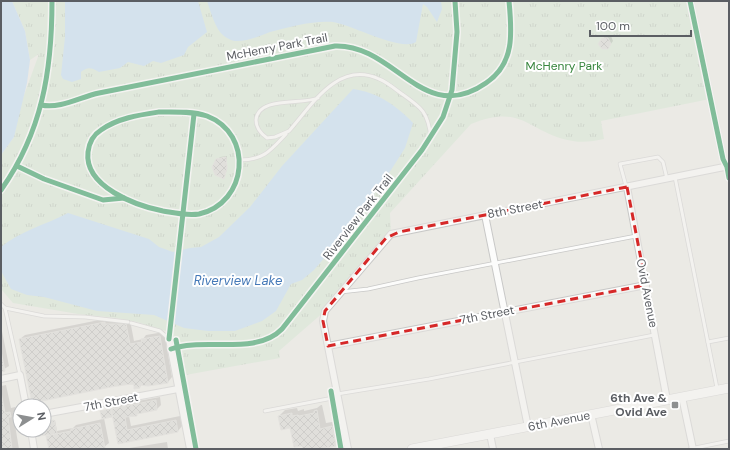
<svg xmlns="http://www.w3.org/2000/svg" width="730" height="450" viewBox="0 0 730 450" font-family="'DM Sans',sans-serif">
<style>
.park{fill:url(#park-tufts)}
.water{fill:#b9d9f6}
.pier{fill:#ebeae5}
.shadow{fill:#0003}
.building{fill:url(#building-cross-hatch);stroke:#dad9d4}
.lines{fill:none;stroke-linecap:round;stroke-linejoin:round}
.lane-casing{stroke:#c8c8c7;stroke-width:4.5}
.street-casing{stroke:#c8c8c7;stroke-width:8}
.secondary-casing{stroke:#c7c7c5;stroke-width:10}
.lane{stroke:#fcfcfb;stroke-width:3}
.street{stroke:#fcfcfb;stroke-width:6}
.secondary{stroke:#fcfcfb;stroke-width:9}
.cycleway-casing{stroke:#fff;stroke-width:8}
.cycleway{stroke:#00873e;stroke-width:5}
.marked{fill:none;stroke:#d62828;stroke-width:3;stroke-dasharray:8 5;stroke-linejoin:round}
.poi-dot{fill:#8d8f90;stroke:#fff;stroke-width:1.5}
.labels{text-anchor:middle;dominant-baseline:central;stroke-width:4;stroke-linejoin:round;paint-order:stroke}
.street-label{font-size:12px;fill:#5b5e63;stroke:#fff}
.park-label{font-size:12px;fill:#38863e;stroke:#fff}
.poi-label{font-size:12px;font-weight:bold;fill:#5b5e63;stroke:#fff;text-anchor:end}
.water-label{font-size:13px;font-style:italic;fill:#4478b7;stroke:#fff}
</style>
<defs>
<pattern id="park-tufts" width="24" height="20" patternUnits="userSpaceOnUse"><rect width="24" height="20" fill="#d3e7d1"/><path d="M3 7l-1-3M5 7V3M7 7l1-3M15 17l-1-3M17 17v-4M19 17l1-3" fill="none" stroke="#aebead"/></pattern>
<pattern id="building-cross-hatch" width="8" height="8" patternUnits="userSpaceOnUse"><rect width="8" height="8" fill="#d2d2cf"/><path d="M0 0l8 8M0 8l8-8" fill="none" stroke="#adaeac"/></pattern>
</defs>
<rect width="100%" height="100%" fill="#ebeae5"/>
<path class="park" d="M12 1H690L710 99 601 121 604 139C594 141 584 143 573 141 529 134 524 102 471 124L390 213 391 234 325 311 279 351 280 358 180 376 173 339H169V332L137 322 116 318 78 314 13 303 1 289V155L14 137 19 109 39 54 30 60 25 31Z"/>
<g class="water">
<path d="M1 1H12L25 31 30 60 27 83 14 137 1 155Z"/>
<path d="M65 1H198L207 32 188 47 184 55 161 63 153 61 144 66 128 62 120 68 99 72C92 68 88 66 81 72V79L72 82 63 79 61 75 65 37Z"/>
<path d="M207 1H441L442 9 437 22 427 7 423 4 416 42C400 52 353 25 333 22 316 20 287 27 270 32 260 36 246 42 235 41 232 41 227 38 224 36 215 29 211 12 207 1Z"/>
<path d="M353 89C377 92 397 106 413 123L405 148 391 170 343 236 314 270 302 280 291 284 276 311 262 321 235 331H208L184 328 154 315 97 311 44 297 27 295 11 289 1 271V247C20 231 45 225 68 213L149 239 159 247 173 252 190 248 201 247 219 237 250 207 282 166Z"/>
</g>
<path class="pier" d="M180 248 172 325 169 323 177 249Z"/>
<g class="shadow">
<path d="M605 36H611L613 41 608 48 603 39Z"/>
<path d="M227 156V170L224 177 214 164 220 157Z"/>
<path d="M109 318V320H130L134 341 143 339 146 335 164 332 172 377 168 382 142 384 140 387 134 384 111 386 20 339 25 335Z"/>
<path d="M1 326 9 366 1 371Z"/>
<path d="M6 385 11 408 15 407 16 410 13 413 19 449H1V386Z"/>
<path d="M160 397 161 405 157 409 129 416 131 426 180 416 182 426 178 431 118 443 113 416 104 418 109 443 104 447 94 449H50L48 437 50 435 38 430H44V422L55 420 57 431 73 428 76 425 103 419 101 411 113 408 116 405Z"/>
<path d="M321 405H322L326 423 338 421 341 439 335 445 304 449 291 427 279 416 285 410 297 408 298 411 304 409V411L317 408Z"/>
<path d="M167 442 168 449H123Z"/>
</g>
<g class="building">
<path d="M602 38H608L611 44 608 49H602L598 44Z"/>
<path d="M226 157 227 168 224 179 215 175 212 167 216 159Z"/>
<path d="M105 322V324H126L130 344 142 342 141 339 160 336 168 383 148 386 139 385 140 388 134 389V385L131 384 111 387 32 403 19 339Z"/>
<path d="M1 351 5 371 1 372Z"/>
<path d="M1 392 5 413 10 412 11 417H8L12 449H1Z"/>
<path d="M156 400 157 410 137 414V416L125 417 127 430 176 420 178 432 118 444 111 409Z"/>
<path d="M111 409 112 417 102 419 100 411Z"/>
<path d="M317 410 320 429 332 426 336 446 320 449H303L302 446 294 447 290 428 281 430 278 416 292 413V416L298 415 299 416 314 413V411Z"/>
<path d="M54 420 57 433 48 436V435L38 436 37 430H44V422Z"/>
<path d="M100 423 105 448 49 449 46 436 71 431V429Z"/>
</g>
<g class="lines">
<g class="lane-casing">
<g id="lane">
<path d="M318 98C302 105 258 96 256 120 256 128 260 133 267 138L275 137 289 131C312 105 338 60 379 79 387 82 395 89 402 94 422 108 428 112 431 138"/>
<path d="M240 160C264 160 271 150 286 134"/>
<path d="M675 177 717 388"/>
<path d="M626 186 620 164 658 157 663 162 667 179"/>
<path d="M341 292 368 289 418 278 636 236"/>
<path d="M1 304 5 308 20 375"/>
<path d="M5 308 44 316 85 317 128 322"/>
<path d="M131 323 160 331 169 339"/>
<path d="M708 342 729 338"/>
<path d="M337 394 429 379 654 335"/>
<path d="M265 411 338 397"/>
<path d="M690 449 729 441"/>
</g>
</g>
<g class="street-casing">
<g id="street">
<path d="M690 1 723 159 727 167 729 178"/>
<path d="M627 187 667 400"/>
<path d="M485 215 528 427"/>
<path d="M169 339 190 449"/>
<path d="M328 346 646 285"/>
<path d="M1 379 20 375 26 406"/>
<path d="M682 397 693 449"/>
<path d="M44 414 178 389"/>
<path d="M591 414 599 449"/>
<path d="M31 430 34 449"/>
<path d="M490 434 493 449"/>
<path d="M348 449 323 321 325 311 391 234 729 166"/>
</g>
</g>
<g class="secondary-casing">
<path id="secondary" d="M412 449 729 388"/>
</g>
<use href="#lane" class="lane"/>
<use href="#street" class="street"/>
<use href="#secondary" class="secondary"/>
<g class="cycleway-casing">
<g id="cycleway">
<path d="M690 1 723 159 727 167 729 178"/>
<path d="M41 105C61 109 80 97 99 93L335 46C395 44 423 127 486 83 515 64 512 32 509 1"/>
<path d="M159 112C174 112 192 111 207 116 254 134 248 203 199 214 187 216 175 213 163 211 137 206 84 187 88 152 89 144 93 135 101 130 118 118 139 115 159 112Z"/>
<path d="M17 166 44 179 103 200 124 198"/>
<path d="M1 190C42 132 52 71 52 1"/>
<path d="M169 339 194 114"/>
<path d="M176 340 196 449"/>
<path d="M171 349C204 337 256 356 282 329L422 150 443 117 452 90 457 32 455 1"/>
<path d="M331 391 341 449"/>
</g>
</g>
<use href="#cycleway" class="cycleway"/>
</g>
<path d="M0 0H730V450H0ZM627 187 646 285 328 346 323 321 325 311 386 238 399 232Z" fill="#ebeae5" fill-opacity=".55" fill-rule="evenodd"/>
<path class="marked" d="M627 187 646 285 328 346 323 321 325 311 386 238 399 232Z"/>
<rect class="poi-dot" x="671" y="401" width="8" height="8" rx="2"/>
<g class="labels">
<g class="street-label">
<text transform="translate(277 47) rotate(-11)">McHenry Park Trail</text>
<text transform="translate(515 209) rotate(-11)">8th Street</text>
<text transform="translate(358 217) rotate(-52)">Riverview Park Trail</text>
<text transform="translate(647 293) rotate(79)">Ovid Avenue</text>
<text transform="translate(487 315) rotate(-11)">7th Street</text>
<text transform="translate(111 402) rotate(-11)">7th Street</text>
<text transform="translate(559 421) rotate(-11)">6th Avenue</text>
</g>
<g class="park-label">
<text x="564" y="66">McHenry Park</text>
</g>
<g class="poi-label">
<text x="667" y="398">6th Ave &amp;<tspan x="667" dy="14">Ovid Ave</tspan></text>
</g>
<g class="water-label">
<text x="238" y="280">Riverview Lake</text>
</g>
</g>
<rect width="730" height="450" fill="none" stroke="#5b5e63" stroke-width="4"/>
<g transform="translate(32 418) rotate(79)"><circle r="19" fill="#ffffff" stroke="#bdbfc1"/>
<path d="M0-3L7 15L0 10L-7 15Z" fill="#8d8f90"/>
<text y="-6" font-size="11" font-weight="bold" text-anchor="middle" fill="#5b5e63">N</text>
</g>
<path d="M590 30v6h101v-6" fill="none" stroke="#5b5e63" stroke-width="2"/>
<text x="596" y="30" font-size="12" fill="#5b5e63" stroke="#ffffff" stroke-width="3" paint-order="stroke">100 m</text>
</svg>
